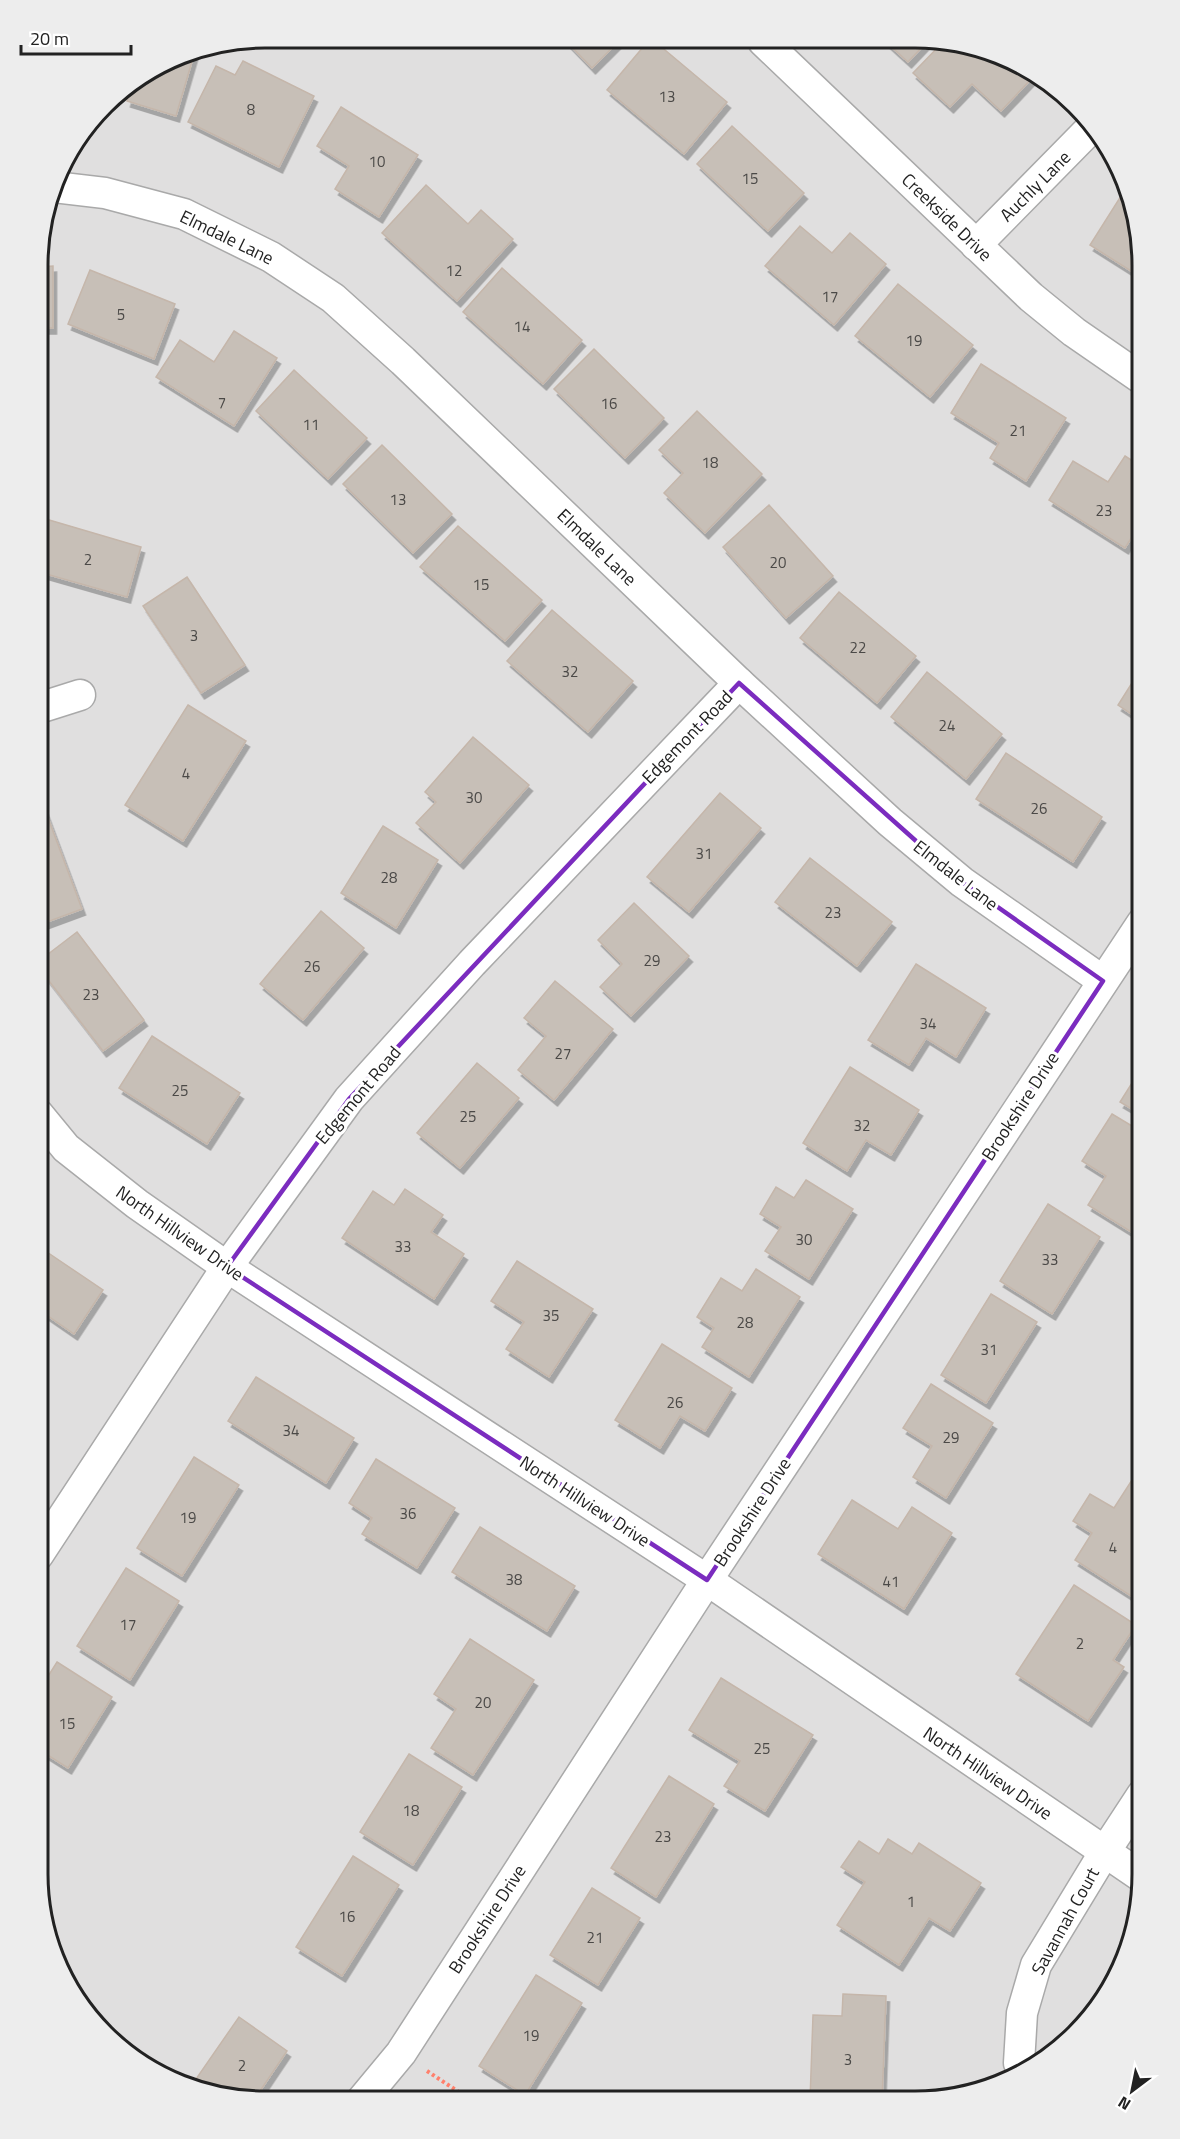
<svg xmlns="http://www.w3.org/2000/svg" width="1180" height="2139" viewBox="0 0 1180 2139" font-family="'Titillium Web',sans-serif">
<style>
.residential{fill:#e0dfdf}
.building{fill:#c7bfb7;stroke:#c5b6aa;stroke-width:1.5;filter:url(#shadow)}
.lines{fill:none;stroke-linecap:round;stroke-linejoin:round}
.minor-casing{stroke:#a9a9a9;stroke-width:33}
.path{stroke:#ff806c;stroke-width:4;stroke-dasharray:3 3;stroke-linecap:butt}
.minor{stroke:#fff;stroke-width:30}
.marked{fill:none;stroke:#7b2cbf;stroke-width:4.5;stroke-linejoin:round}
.labels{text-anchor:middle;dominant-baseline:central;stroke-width:6;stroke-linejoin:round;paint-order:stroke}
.number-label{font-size:15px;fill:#4b4947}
.street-label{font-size:18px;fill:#222;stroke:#fff}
.rim{fill:none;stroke:#222;stroke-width:3}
</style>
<defs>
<filter id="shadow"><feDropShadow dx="3.5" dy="6" stdDeviation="0" flood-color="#0004"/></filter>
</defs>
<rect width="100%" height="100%" fill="#f2efe8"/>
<path class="residential" d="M265 38 959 42 1015 61 1065 94 1104 138 1130 191 1142 265V1889L1125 1961 1095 2013 1053 2055 989 2089 915 2101 235 2100 178 2084 126 2054 76 2001 50 1948 38 1874 39 235 61 164 115 94 178 55Z"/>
<g class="building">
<path d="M564 39 620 40 592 68Z"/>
<path d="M649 40H653L727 102 684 154 607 90Z"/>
<path d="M885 41 927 42 908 62Z"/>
<path d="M943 42H959L1015 61 1034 76 1001 111 972 84 950 107 913 73Z"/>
<path d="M195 51 176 116 127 101 132 84 178 55Z"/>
<path d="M243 61 314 96 279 167 188 122 216 66 235 75Z"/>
<path d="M341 107 418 155 379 217 335 189 349 166 317 146Z"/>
<path d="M732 126 804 193 768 231 697 164Z"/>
<path d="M426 185 468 224 481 210 513 239 457 301 382 233Z"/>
<path d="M1121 196 1132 203 1142 265V278L1090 245Z"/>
<path d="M800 226 832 253 850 233 886 264 834 325 765 266Z"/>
<path d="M53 266V328H39V267Z"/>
<path d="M502 268 582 340 543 384 463 312Z"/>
<path d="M90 270 175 304 154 359 68 324Z"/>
<path d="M898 284 973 345 930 397 855 336Z"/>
<path d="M234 331 277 358 234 426 156 377 180 340 214 362Z"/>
<path d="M594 349 664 418 625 458 554 389Z"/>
<path d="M981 364 1066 418 1026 481 990 458 999 443 951 413Z"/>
<path d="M294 370 367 438 328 479 256 411Z"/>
<path d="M697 411 762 474 705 533 664 493 683 473 659 450Z"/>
<path d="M382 445 452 514 413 553 343 484Z"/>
<path d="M1125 456 1142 467V521L1125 548 1049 500 1073 461 1108 482Z"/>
<path d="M769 505 833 576 786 618 723 547Z"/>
<path d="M39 517 141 547 127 597 39 572Z"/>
<path d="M458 526 542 600 505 641 420 567Z"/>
<path d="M187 577 245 665 201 693 143 606Z"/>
<path d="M839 592 916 656 877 703 800 638Z"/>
<path d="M552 610 633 681 588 732 507 661Z"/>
<path d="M1142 667V721L1118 705Z"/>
<path d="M927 672 1002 734 966 779 891 717Z"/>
<path d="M188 705 246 741 183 841 125 805Z"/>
<path d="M473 737 529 785 460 863 416 823 436 802 425 792Z"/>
<path d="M1006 753 1102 817 1073 862 976 799Z"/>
<path d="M720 793 761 828 689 912 647 877Z"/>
<path d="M41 799 82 909 39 925V800Z"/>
<path d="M383 826 438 860 396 928 341 893Z"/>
<path d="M810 858 892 922 857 966 775 902Z"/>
<path d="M634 903 689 956 631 1016 600 987 622 964 598 940Z"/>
<path d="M321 911 364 948 303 1020 260 984Z"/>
<path d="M77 932 144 1020 103 1051 39 968V961Z"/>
<path d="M916 964 986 1008 956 1057 926 1038 909 1065 868 1040Z"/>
<path d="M555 981 613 1029 554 1100 518 1070 546 1036 524 1018Z"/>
<path d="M152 1036 240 1093 207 1144 119 1088Z"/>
<path d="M477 1063 519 1098 460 1168 417 1133Z"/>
<path d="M850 1067 919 1110 891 1155 866 1140 847 1171 803 1143Z"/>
<path d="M1142 1067V1115L1120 1102Z"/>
<path d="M1112 1114 1142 1132V1219L1133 1233 1088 1205 1106 1176 1082 1161Z"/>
<path d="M806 1180 853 1209 809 1279 765 1251 781 1227 760 1214 776 1187 794 1198Z"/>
<path d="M405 1189 443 1215 431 1232 464 1254 434 1299 342 1238 373 1191 394 1205Z"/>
<path d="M1048 1204 1100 1237 1052 1314 1000 1281Z"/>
<path d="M38 1246 103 1290 74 1334 38 1309Z"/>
<path d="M517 1261 593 1309 549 1377 506 1349 524 1322 491 1301Z"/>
<path d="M756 1269 800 1297 749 1377 702 1347 714 1328 697 1317 721 1278 742 1291Z"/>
<path d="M991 1294 1037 1322 986 1403 941 1375Z"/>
<path d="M662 1344 732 1388 705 1431 680 1416 660 1448 615 1420Z"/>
<path d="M256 1377 354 1438 326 1483 228 1421Z"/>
<path d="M931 1384 993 1423 946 1498 913 1477 932 1446 903 1428Z"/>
<path d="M194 1457 239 1485 182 1576 137 1548Z"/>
<path d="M376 1459 455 1508 417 1568 362 1534 372 1518 349 1503Z"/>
<path d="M1141 1466H1142V1603L1075 1560 1092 1533 1073 1521 1090 1494 1114 1508Z"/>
<path d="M852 1500 898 1529 912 1507 952 1533 904 1609 818 1554Z"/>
<path d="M480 1527 575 1586 547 1631 452 1572Z"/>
<path d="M126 1568 179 1601 130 1680 77 1646Z"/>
<path d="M1074 1585 1136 1625 1113 1660 1124 1667 1088 1721 1016 1674Z"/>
<path d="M470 1639 534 1680 473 1775 431 1748 456 1709 434 1694Z"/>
<path d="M57 1662 112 1697 68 1768 38 1749V1692Z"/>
<path d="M721 1678 813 1735 765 1811 724 1786 740 1761 689 1730Z"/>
<path d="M409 1754 462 1787 413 1865 360 1832Z"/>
<path d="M669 1776 714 1804 656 1897 611 1868Z"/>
<path d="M888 1839 912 1854 919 1843 981 1883 950 1931 929 1918 899 1965 837 1925 865 1882 841 1867 859 1841 879 1854Z"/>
<path d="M353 1856 399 1885 342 1976 296 1947Z"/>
<path d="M592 1888 640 1918 598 1985 550 1955Z"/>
<path d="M536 1975 582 2003 525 2095 479 2066Z"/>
<path d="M843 1994 886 1996 882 2101H810L813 2015 842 2016Z"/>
<path d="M239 2017 287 2051 254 2100H235L218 2095 196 2079Z"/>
</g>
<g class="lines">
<g class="minor-casing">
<g id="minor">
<path d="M763 41 1031 297 1074 332 1142 379"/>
<path d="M54 187 105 193 184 214 271 257 333 298 403 361 739 683 890 822 962 882 1103 981"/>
<path d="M976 245 1093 126"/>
<path d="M39 708 80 695"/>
<path d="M38 1114 66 1148 137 1204 227 1267 707 1580 1142 1877"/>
<path d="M38 1555 227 1267 349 1099 472 963 739 683"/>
<path d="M1019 2063 1022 2013 1036 1965 1104 1853 1142 1795"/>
<path d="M362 2100 401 2053 707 1580 1142 923"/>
</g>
</g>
<path class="path" d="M427 2071 471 2100"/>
<use href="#minor" class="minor"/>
</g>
<path class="marked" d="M739 683 962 882 1103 981 707 1580 227 1267 349 1099Z"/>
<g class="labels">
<g class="number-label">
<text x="667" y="96">13</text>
<text x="251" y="109">8</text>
<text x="377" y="161">10</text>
<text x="750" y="178">15</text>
<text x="454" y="270">12</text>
<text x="830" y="296">17</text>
<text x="121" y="314">5</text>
<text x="522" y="326">14</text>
<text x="914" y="340">19</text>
<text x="222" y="402">7</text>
<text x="609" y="403">16</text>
<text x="311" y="424">11</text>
<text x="1018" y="430">21</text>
<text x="710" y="462">18</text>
<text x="398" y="499">13</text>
<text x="1104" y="510">23</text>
<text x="88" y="559">2</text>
<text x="778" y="562">20</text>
<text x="481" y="584">15</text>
<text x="194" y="635">3</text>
<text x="858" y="647">22</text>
<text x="570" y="671">32</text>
<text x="947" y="725">24</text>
<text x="186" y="773">4</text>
<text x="474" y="797">30</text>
<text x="1039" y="808">26</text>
<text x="704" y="853">31</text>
<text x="389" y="877">28</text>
<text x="833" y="912">23</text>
<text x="652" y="960">29</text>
<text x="312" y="966">26</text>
<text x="91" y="994">23</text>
<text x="928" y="1023">34</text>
<text x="563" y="1053">27</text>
<text x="180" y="1090">25</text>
<text x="468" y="1116">25</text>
<text x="862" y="1125">32</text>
<text x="804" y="1239">30</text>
<text x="403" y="1246">33</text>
<text x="1050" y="1259">33</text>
<text x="551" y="1315">35</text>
<text x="745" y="1322">28</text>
<text x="989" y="1349">31</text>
<text x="675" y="1402">26</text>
<text x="291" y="1430">34</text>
<text x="951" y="1437">29</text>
<text x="408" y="1513">36</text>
<text x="188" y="1517">19</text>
<text x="1113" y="1547">4</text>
<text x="514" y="1579">38</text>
<text x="891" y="1581">41</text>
<text x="128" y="1624">17</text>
<text x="1080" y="1643">2</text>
<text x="483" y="1702">20</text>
<text x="67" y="1723">15</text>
<text x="762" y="1748">25</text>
<text x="411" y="1810">18</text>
<text x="663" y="1836">23</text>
<text x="911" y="1901">1</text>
<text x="347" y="1916">16</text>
<text x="595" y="1937">21</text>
<text x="531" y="2035">19</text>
<text x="848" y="2059">3</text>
<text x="242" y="2065">2</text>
</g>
<g class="street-label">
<text transform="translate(1035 186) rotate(-45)">Auchly Lane</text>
<text transform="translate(947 217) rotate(44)">Creekside Drive</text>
<text transform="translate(227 237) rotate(26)">Elmdale Lane</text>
<text transform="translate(597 547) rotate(44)">Elmdale Lane</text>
<text transform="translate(687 737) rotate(-46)">Edgemont Road</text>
<text transform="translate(956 875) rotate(38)">Elmdale Lane</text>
<text transform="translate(358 1095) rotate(-50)">Edgemont Road</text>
<text transform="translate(1020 1106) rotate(-57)">Brookshire Drive</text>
<text transform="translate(180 1233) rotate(35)">North Hillview Drive</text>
<text transform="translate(585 1501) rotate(33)">North Hillview Drive</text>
<text transform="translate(752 1512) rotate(-57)">Brookshire Drive</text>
<text transform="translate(988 1773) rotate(34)">North Hillview Drive</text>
<text transform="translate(487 1919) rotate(-57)">Brookshire Drive</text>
<text transform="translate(1065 1921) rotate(-61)">Savannah Court</text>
</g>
</g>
<path d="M0 0H1180V2139H0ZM265 48H915A217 217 0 0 1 1132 265V1874A217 217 0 0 1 915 2091H265A217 217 0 0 1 48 1874V265A217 217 0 0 1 265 48Z" fill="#ededed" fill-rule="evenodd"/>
<path class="rim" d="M265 48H915A217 217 0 0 1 1132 265V1874A217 217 0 0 1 915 2091H265A217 217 0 0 1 48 1874V265A217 217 0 0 1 265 48Z"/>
<g transform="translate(1132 2091) rotate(212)" stroke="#ffffff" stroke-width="4.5" paint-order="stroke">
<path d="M0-4.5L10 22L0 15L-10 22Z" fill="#222222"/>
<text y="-9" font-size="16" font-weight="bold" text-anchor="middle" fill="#222222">N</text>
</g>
<path d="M21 45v9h110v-9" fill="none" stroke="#222222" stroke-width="3"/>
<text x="30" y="45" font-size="18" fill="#222222" stroke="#ffffff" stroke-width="4.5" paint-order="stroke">20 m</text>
</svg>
